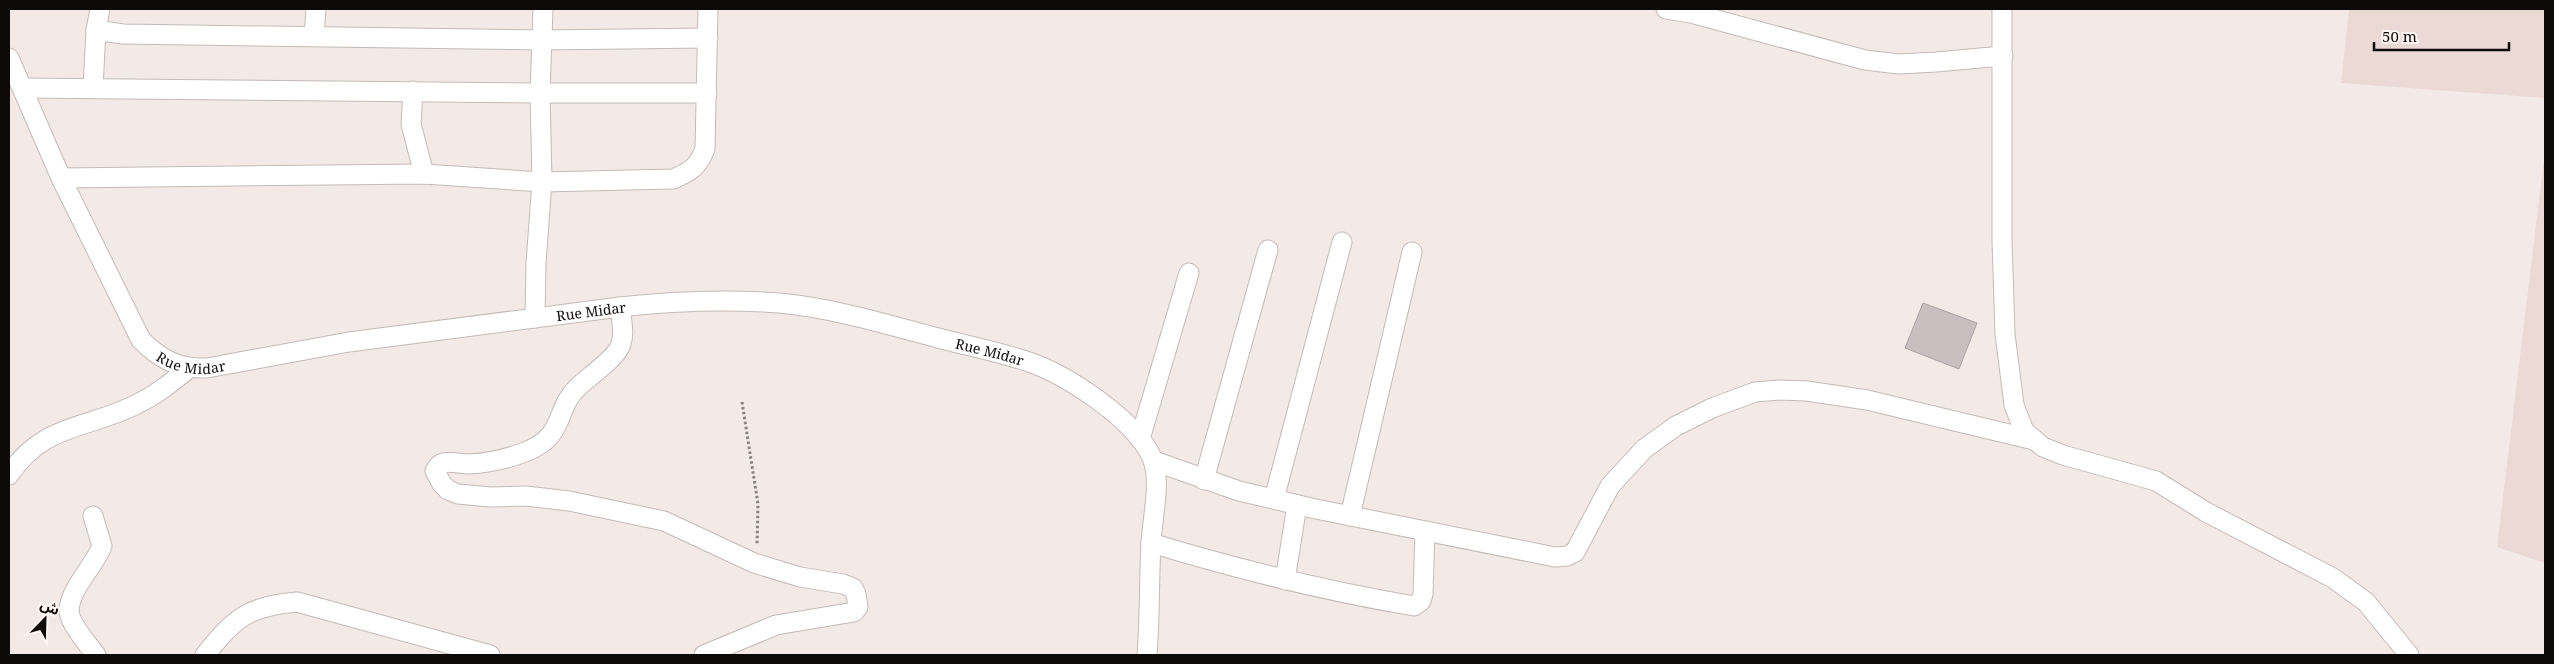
<svg xmlns="http://www.w3.org/2000/svg" width="2554" height="664" viewBox="0 0 2554 664" font-family="'Noto Serif','Noto Sans Arabic',serif">
<style>
.built{fill:#ebd9d5}
.building{fill:#c9bfc0;stroke:#aca2a3}
.lines{fill:none;stroke-linecap:round;stroke-linejoin:round}
.minor-casing{stroke:#c4bab8;stroke-width:21}
.path{stroke:#898280;stroke-width:3;stroke-dasharray:2.5 2.5;stroke-linecap:butt}
.minor{stroke:#fff;stroke-width:19}
.labels{text-anchor:middle;dominant-baseline:central;stroke-width:4.5;stroke-linejoin:round;paint-order:stroke}
.street-label{font-size:14px;fill:#0e0a0a;stroke:#fff6f4}
</style>
<rect width="100%" height="100%" fill="#f3e9e6"/>
<g class="built">
<path d="M2349 9H2545V98L2341 83Z"/>
<path d="M2545 151V563L2497 547Z"/>
</g>
<path class="building" d="M1923 303 1977 323 1959 369 1905 348Z"/>
<g class="lines">
<g class="minor-casing">
<g id="minor">
<path d="M1666 9 1691 13 1865 60 1899 64 1936 62 2003 56"/>
<path d="M2002 9V240L2005 334 2014 405 2024 431 2043 447 2063 455 2156 481 2206 512 2333 578 2366 602 2409 655"/>
<path d="M96 30 100 9"/>
<path d="M314 36 316 9"/>
<path id="s1" d="M9 58 61 178 141 340C161 360 179 369 207 368L349 342 620 307C673 301 726 299 779 303 833 308 886 324 938 338 968 346 1000 352 1029 362 1067 375 1136 420 1152 458 1162 480 1152 519 1151 543 1149 580 1150 618 1147 655"/>
<path d="M23 88 540 93H707"/>
<path d="M93 88 96 30 123 34 542 40 708 38"/>
<path d="M413 91 411 124 424 174"/>
<path d="M61 178 424 174 542 182 673 179C690 172 698 167 705 149L708 9"/>
<path d="M620 307C621 318 625 333 621 344 617 358 588 377 578 387 554 409 567 436 525 452 507 459 488 463 469 464 461 464 450 461 443 463 439 464 437 467 435 471L442 484 448 490 458 494 490 497 526 496 569 501 664 521 754 563 800 577 843 584 853 588 856 594 858 607 854 612 776 625 704 655"/>
<path d="M535 318 536 263 542 182 540 93 543 9"/>
<path d="M1140 439 1189 273"/>
<path d="M1154 461 1239 491 1311 508 1555 557 1567 556 1575 552 1610 486 1644 449 1676 426 1712 408 1755 392 1780 390 1807 391 1867 400 2034 440"/>
<path d="M9 475C43 423 89 429 137 404 156 395 172 382 188 369"/>
<path d="M1204 480 1268 250"/>
<path d="M1274 499 1342 242"/>
<path d="M93 516 102 546C95 566 64 594 70 616 74 629 88 644 96 655"/>
<path d="M1350 516 1412 252"/>
<path d="M1151 543C1237 569 1325 591 1414 606L1421 601 1423 594 1425 531"/>
<path d="M1285 580 1297 505"/>
<path d="M205 655C235 618 248 606 297 602L490 655"/>
</g>
</g>
<path class="path" d="M742 402 758 504 757 545"/>
<use href="#minor" class="minor"/>
</g>
<g class="labels">
<g class="street-label">
<text stroke="none"><textPath href="#s1" startOffset="774">Rue Midar</textPath></text>
<text stroke="none"><textPath href="#s1" startOffset="1179">Rue Midar</textPath></text>
<text stroke="none"><textPath href="#s1" startOffset="369">Rue Midar</textPath></text>
</g>
</g>
<rect width="2554" height="664" fill="none" stroke="#0e0a0a" stroke-width="20"/>
<g transform="translate(45 619) rotate(23)" stroke="#fff6f4" stroke-width="4" paint-order="stroke">
<path d="M0-4L9 19L0 12L-9 19Z" fill="#0e0a0a"/>
<text y="-8" font-size="14" font-weight="bold" text-anchor="middle" fill="#0e0a0a">ش</text>
</g>
<path d="M2374 42v8h135v-8" fill="none" stroke="#0e0a0a" stroke-width="2.5"/>
<text x="2382" y="42" font-size="15" fill="#0e0a0a" stroke="#fff6f4" stroke-width="4" paint-order="stroke">50 m</text>
</svg>
